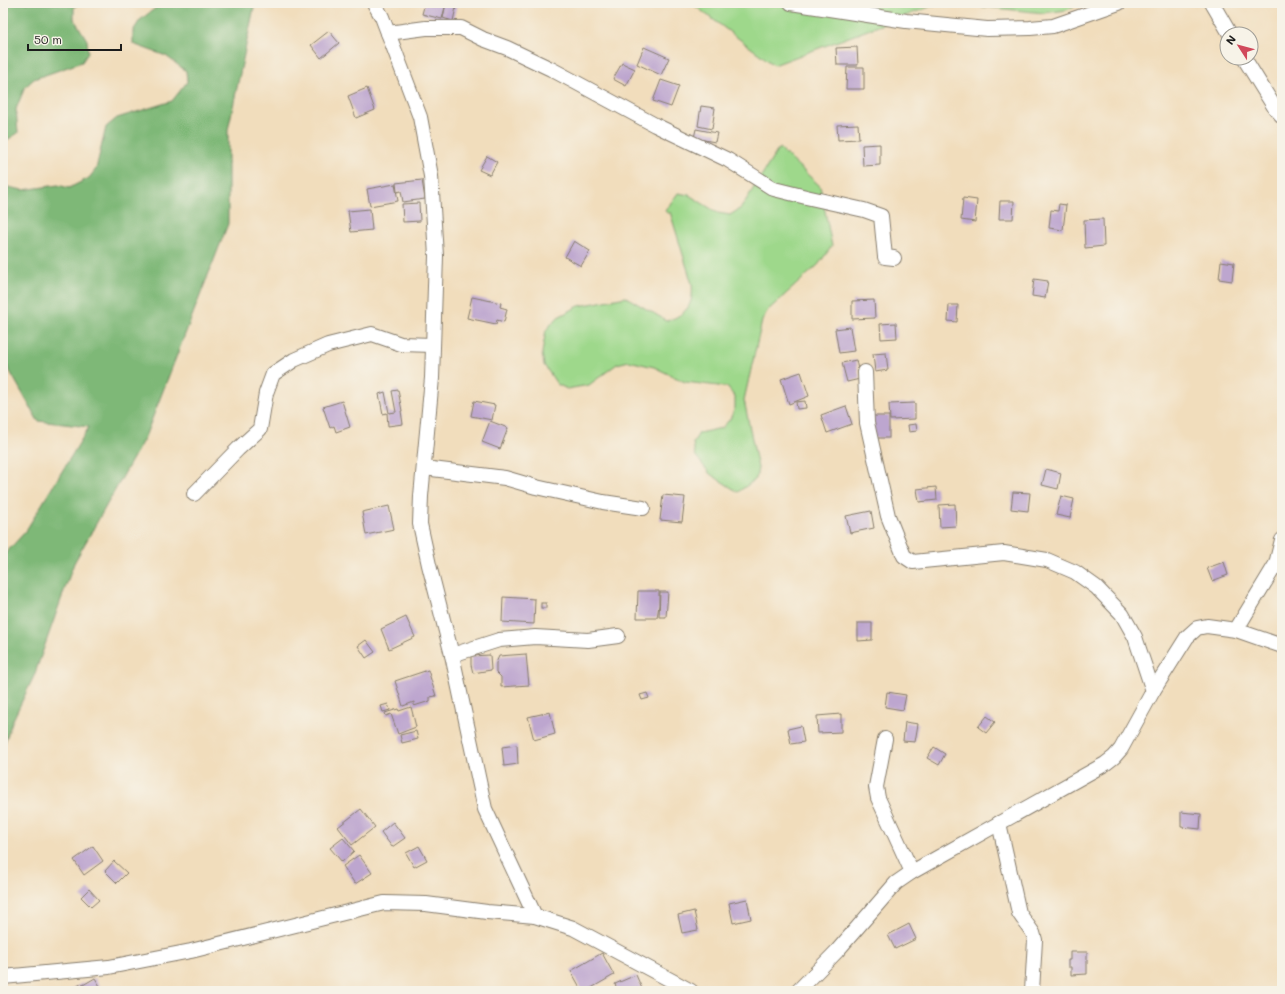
<svg xmlns="http://www.w3.org/2000/svg" width="1285" height="994" viewBox="0 0 1285 994" font-family="Mali,sans-serif">
<style>
.green{fill:#9ed88b;stroke:#5d7a54}
.forest{fill:#7eb877;stroke:#4d6a4a}
.building{fill:#bda6cf}
.lines{fill:none;stroke-linecap:round;stroke-linejoin:round}
.minor-casing{stroke:#867c6c;stroke-width:16}
.minor{stroke:#fff;stroke-width:14}
</style>
<rect width="100%" height="100%" fill="#f7f3e8"/>
<filter id="ink" filterUnits="userSpaceOnUse"><feTurbulence type="fractalNoise" baseFrequency=".025" numOctaves="2"/><feDisplacementMap in="SourceGraphic" scale="8" xChannelSelector="R" yChannelSelector="G"/><feConvolveMatrix kernelMatrix="1 2 1 2 8 2 1 2 1" color-interpolation-filters="sRGB"/></filter>
<filter id="wash" filterUnits="userSpaceOnUse"><feTurbulence type="fractalNoise" baseFrequency=".012" numOctaves="4" result="noise"/><feDisplacementMap in="SourceGraphic" scale="16" xChannelSelector="R" yChannelSelector="G"/><feGaussianBlur stdDeviation="0.9" result="paint"/><feColorMatrix in="noise" values="0 0 0 0 0 0 0 0 0 0 0 0 0 0 0 0 0 1.4 0 .05"/><feComposite in="paint" operator="in"/></filter>
<g filter="url(#wash)">
<rect width="100%" height="100%" fill="#f1ddbc"/>
<g class="green">
<path d="M691 3H940L774 65Z"/>
<path d="M944 3H1079L1067 10 1044 13Z"/>
<path d="M779 148 820 186 832 246 818 265 767 311 762 321 744 400 758 468 756 479 738 492 710 474 695 455 693 443 699 433 722 428 730 419 735 408V397L727 387 685 382 654 367 629 361 617 364 589 385 567 389 557 384 544 365 542 353 546 330 558 317 579 306 626 297 667 321C686 314 694 306 692 284L670 212 668 214 665 211 678 193 689 195 718 213 730 215 741 208Z"/>
</g>
<g class="forest">
<path d="M3 3H79L74 8V19L87 40 88 53 82 62 34 79 25 87 16 109 18 133 7 140 3 138Z"/>
<path d="M162 3H255L228 130V224L145 437 74 563 34 676 12 722 3 748V556L25 532 89 427 38 421 3 359V186L23 190 58 185 69 188 89 178 96 169 106 127 117 118 172 101 187 82 186 71 166 56 133 44V31L140 20Z"/>
</g>
<g id="blocks">
<g class="building">
<path d="M425 3H446L442 19 422 14Z"/>
<path d="M446 3H457L453 21 443 18Z"/>
<path d="M329 31 339 43 321 58 311 45Z"/>
<path d="M644 47 669 58 661 75 637 64Z"/>
<path d="M857 47 858 65H837L836 48Z"/>
<path d="M622 63 635 69 626 86 613 79Z"/>
<path d="M847 67H864V89H846Z"/>
<path d="M661 80 679 86 671 107 653 101Z"/>
<path d="M367 88 375 110 356 118 348 96Z"/>
<path d="M701 106 715 108 712 129 698 126Z"/>
<path d="M858 124 859 139 838 140 837 125Z"/>
<path d="M696 129 717 133 715 142 694 138Z"/>
<path d="M880 144V165L863 166 862 145Z"/>
<path d="M487 156 497 162 490 175 479 170Z"/>
<path d="M422 180 425 199 403 202 401 191 397 192 396 183Z"/>
<path d="M395 184 398 201 370 206 367 189Z"/>
<path d="M963 198 977 200 975 222 961 220Z"/>
<path d="M1000 201H1014L1013 219H999Z"/>
<path d="M419 203 420 221 403 222 402 204Z"/>
<path d="M1059 204 1066 205 1063 230 1049 228 1051 210 1058 211Z"/>
<path d="M370 209 372 230 351 232 348 211Z"/>
<path d="M1103 219 1104 246 1085 248 1084 220Z"/>
<path d="M574 241 590 251 581 266 565 257Z"/>
<path d="M1221 261 1234 263 1232 281 1219 279Z"/>
<path d="M1034 279 1048 281 1045 298 1032 296Z"/>
<path d="M472 297 501 303 500 307 507 309 504 322 497 320 496 324 467 318Z"/>
<path d="M874 300 875 318 852 319V301Z"/>
<path d="M949 305H958L957 322 948 321Z"/>
<path d="M896 323 897 338 881 339 880 324Z"/>
<path d="M850 327 854 351 839 353 835 329Z"/>
<path d="M886 353 888 370 875 372 873 354Z"/>
<path d="M856 360 860 379 847 382 842 363Z"/>
<path d="M801 372 809 396 789 404 781 379Z"/>
<path d="M398 390 402 411H401L403 424 388 426 387 413 383 414 379 394 385 392 389 413 396 412 392 391Z"/>
<path d="M342 401 350 427 336 432 334 426 330 428 323 407Z"/>
<path d="M474 401 495 405 492 420 471 416Z"/>
<path d="M805 401 806 408 797 409 796 402Z"/>
<path d="M915 403V419L890 420 889 404Z"/>
<path d="M846 406 852 424 827 433 821 415Z"/>
<rect x="873" y="416" width="16" height="22"/>
<path d="M490 421 508 428 500 449 482 442Z"/>
<path d="M916 424 917 431 909 432 908 425Z"/>
<path d="M1046 469 1061 473 1058 489 1042 485Z"/>
<path d="M936 487 937 500 919 502 917 489Z"/>
<path d="M1013 492 1030 493 1028 511 1011 509Z"/>
<path d="M663 495 685 497 682 522 660 520Z"/>
<path d="M1061 496 1074 499 1070 518 1056 515Z"/>
<path d="M955 504 956 526 940 527 939 505Z"/>
<path d="M389 506 394 529 366 535 362 512Z"/>
<path d="M871 511 874 528 850 533 846 516Z"/>
<path d="M1224 562 1228 575 1212 581 1207 568Z"/>
<path d="M638 591H659V605L657 618H637Z"/>
<path d="M660 592H668L666 617H659Z"/>
<path d="M503 597 535 599 534 624 502 622Z"/>
<rect x="541" y="603" width="5" height="5"/>
<path d="M406 617 415 637 389 649 381 629Z"/>
<path d="M858 623H872V640L858 641Z"/>
<path d="M366 640 375 652 366 658 358 646Z"/>
<path d="M526 654 529 685 501 687V677L496 672V663L499 656Z"/>
<path d="M490 655 491 670 473 673 471 665V656Z"/>
<path d="M428 670 436 696 430 697V701L414 706V702L403 706 395 681Z"/>
<path d="M887 692 906 695 903 710 885 707Z"/>
<path d="M647 693 649 698 642 700 640 695Z"/>
<path d="M388 704 390 710 383 712 381 706Z"/>
<path d="M411 707 416 727 398 734 391 714 386 716 385 713 398 709 399 711Z"/>
<path d="M550 712 555 734 534 740 528 717Z"/>
<path d="M841 714V732L818 733 817 716Z"/>
<path d="M987 716 995 722 986 733 978 727Z"/>
<path d="M905 722 918 724 915 742 903 741Z"/>
<path d="M801 726 804 742 791 744 788 729Z"/>
<path d="M416 731 418 739 402 743 400 735Z"/>
<path d="M517 745 518 764 504 766 502 747Z"/>
<path d="M934 747 945 754 939 765 927 758Z"/>
<path d="M361 809 375 827 352 845 338 827Z"/>
<path d="M1181 812 1201 814 1200 829 1181 827Z"/>
<path d="M393 822 405 838 392 847 381 832Z"/>
<path d="M343 838 354 851 342 862 330 848Z"/>
<path d="M93 846 103 861 84 875 74 860Z"/>
<path d="M419 846 427 860 414 867 406 853Z"/>
<path d="M359 855 372 873 355 884 343 866Z"/>
<path d="M114 861 127 873 117 883 105 871Z"/>
<path d="M89 889 99 900 91 907 81 897Z"/>
<path d="M747 899 751 919 733 923 729 903Z"/>
<path d="M694 911 698 930 682 933 678 915Z"/>
<path d="M909 924 916 939 895 949 888 935Z"/>
<path d="M1070 952H1087V974L1071 975V967H1068V960H1070Z"/>
<path d="M602 953 614 975 586 991H582L571 971Z"/>
<path d="M636 975 643 991H618L615 984Z"/>
<path d="M95 978 103 991H70L82 983 83 985Z"/>
</g>
</g>
</g>
<g filter="url(#ink)">
<use href="#blocks" fill-opacity="0" stroke="#867c6c" stroke-width="1"/>
<g class="lines">
<g class="minor-casing">
<g id="minor">
<path d="M374 3 382 17 420 117 431 176 436 256 432 378 421 496 420 524 429 565 452 655 485 809 535 916"/>
<path d="M791 3 906 21 987 29 1030 28 1053 26 1119 3"/>
<path d="M1212 3 1230 34"/>
<path d="M388 33 426 28H461L483 39 507 48 551 69 655 125 728 160 774 189 806 197 864 210 881 216 885 257 894 258"/>
<path d="M1244 58 1275 108 1282 116"/>
<path d="M865 372 867 423 888 516 904 556 913 562 1004 553 1047 560 1075 572 1096 587 1122 614 1135 637 1153 691"/>
<path d="M424 468 505 478 536 487 603 502 643 508"/>
<path d="M194 494 238 449 260 429 266 393 273 374 294 360 328 345 372 334 401 344 433 345"/>
<path d="M1236 630 1276 564 1282 540"/>
<path d="M452 655 499 640 535 637 588 640 618 636"/>
<path d="M885 739 876 787 878 798 912 872"/>
<path d="M999 823 1019 913 1033 933 1035 940 1032 991"/>
<path d="M3 977 109 967 191 951 384 903 426 904 487 912 535 916 573 928 691 991"/>
<path d="M798 991 837 951 896 883 912 872 1105 764 1114 757 1121 749 1153 691 1187 637 1197 628 1207 626 1236 630 1282 646"/>
</g>
</g>
<use href="#minor" class="minor"/>
</g>
</g>
<rect width="1285" height="994" fill="none" stroke="#f7f3e8" stroke-width="16"/>
<g transform="translate(1239 46) rotate(306)"><circle r="19" fill="#f7f3e8" stroke="#9f9d96"/>
<path d="M0-3L7 15L0 10L-7 15Z" fill="#d1495b"/>
<text y="-6" font-size="11" font-weight="bold" text-anchor="middle" fill="#1c1c1c">N</text>
</g>
<path d="M28 44v6h93v-6" fill="none" stroke="#1c1c1c" stroke-width="2"/>
<text x="34" y="44" font-size="12" fill="#1c1c1c" stroke="#f7f3e8" stroke-width="3" paint-order="stroke">50 m</text>
</svg>
